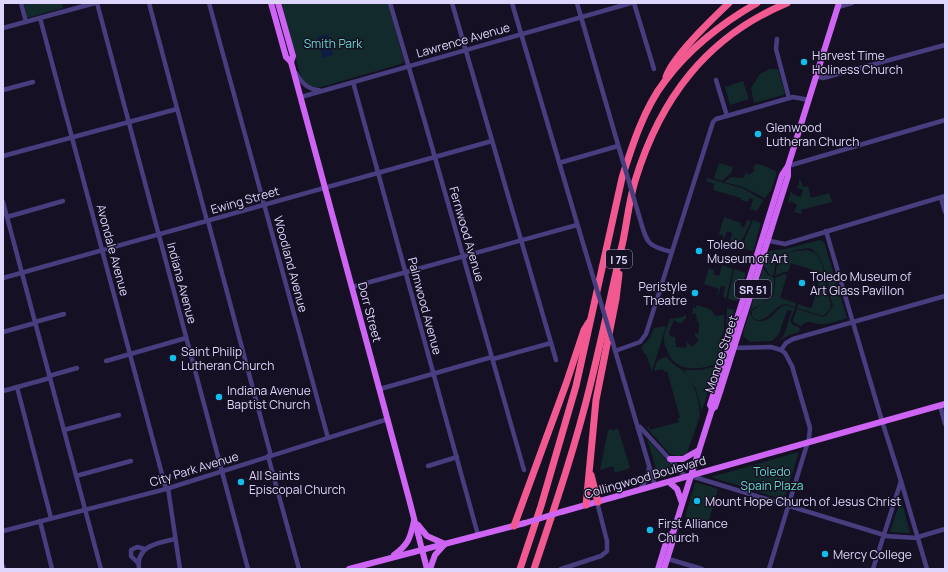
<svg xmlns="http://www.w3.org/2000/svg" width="948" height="572" viewBox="0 0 948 572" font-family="Manrope,sans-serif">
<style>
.green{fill:#132a2c}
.water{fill:#0f1d42}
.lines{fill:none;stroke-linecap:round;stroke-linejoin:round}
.minor{stroke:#483e7f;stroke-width:4.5}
.major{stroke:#ce64f4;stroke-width:6}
.highway{stroke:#f35991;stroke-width:7}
.minor-bridge{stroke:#483e7f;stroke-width:4.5}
.major-bridge{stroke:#ce64f4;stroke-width:6}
.poi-dot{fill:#11bdec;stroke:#151023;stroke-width:1.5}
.labels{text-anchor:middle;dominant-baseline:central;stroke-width:3;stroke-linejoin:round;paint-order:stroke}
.shield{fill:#151023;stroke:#a29abb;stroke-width:1}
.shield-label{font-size:11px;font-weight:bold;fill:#ded5fc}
.street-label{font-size:12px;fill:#ded5fc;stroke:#151023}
.park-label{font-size:12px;fill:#66d7c8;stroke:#151023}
.poi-label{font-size:12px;fill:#ded5fc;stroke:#151023;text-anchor:start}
</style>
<rect width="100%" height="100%" fill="#151023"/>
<g class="green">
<path d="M24 3H62L63 8 27 18Z"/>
<path d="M281 3H388L404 62 401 64 321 87C311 88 304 84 300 74Z"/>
<path d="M770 69H778L785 93 783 95 754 103 751 88 760 74Z"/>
<path d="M743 81 749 99 730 105 725 87Z"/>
<path d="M719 163 733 167 731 173 722 181 714 178Z"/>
<path d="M756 164 765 166 777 172 771 191H770L765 198 743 187 724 182 731 177 744 178 746 172 749 175 755 170 753 168Z"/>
<path d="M707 178 742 188 763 200V201L757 211 750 209 753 199 749 198 748 202 741 200V198L713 190 714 184 706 181Z"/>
<path d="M799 180 801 181 803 187 808 186 811 198 829 193 832 202 801 210 802 214 794 212 797 205 791 201 790 203 788 202 791 192H792V194L801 197 803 190 795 187 799 186Z"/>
<path d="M724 217 741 223 740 226 744 228 747 220 751 221 739 247 729 244 732 233 727 231 723 242H722L724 236 719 234Z"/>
<path d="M753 220 761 223 753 251 741 248Z"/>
<path d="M820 240 824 242 847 318C840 320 832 323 825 324 816 326 808 317 801 326L793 322V320L797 309 823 317C828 315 831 310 833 304L830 298 826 274 820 258 812 249 809 248 796 250 786 254 776 262 773 276 769 274 764 266 767 255 769 251 786 249Z"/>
<path d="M807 250C828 252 824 291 831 303L830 309 823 316 797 308 798 304 810 308 812 307 822 273 791 263 788 272H784L775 276C776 273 776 267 778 263 783 252 796 251 807 250Z"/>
<path d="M722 265 733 269 726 298 723 297 725 287 721 286 718 296 717 295 719 289 704 284 709 268 714 270 713 274 719 276Z"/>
<path d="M763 268 767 274 774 278C775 294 772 296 760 305 755 308 752 308 750 313 754 323 763 323 771 317 775 314 778 308 783 306 786 304 791 307 795 308L790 321 792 324 800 328 799 332 789 335 779 341 784 335 792 311 787 310 779 334 772 341 750 342 743 336 744 330Z"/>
<path d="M734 269 746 273 737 301 728 299Z"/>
<path d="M784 274 787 275 780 298 796 303 795 307C791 306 786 303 782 305 774 307 762 329 752 316V311L773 296 775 286V278Z"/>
<path d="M697 305 712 310 714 315 717 316 724 315V330L721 339 725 341 718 363C700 371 674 373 667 350 665 346 664 342 664 338 664 332 668 325 670 319L683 317 684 315 686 316V319L683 320 684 322 678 323 674 320 669 332 670 336 675 337 676 347 686 348 687 342 692 347 699 340 694 334 695 333 698 334 699 329V322L697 321 696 313 692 314 693 307 696 308Z"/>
<path d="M727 308 734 310 726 335Z"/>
<path d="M666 326 652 371 646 354H644L641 347 650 338 654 328Z"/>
<path d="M665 357H667C671 363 675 365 681 369 694 379 700 401 700 416L687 453C681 457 675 457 669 453L647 428 649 426 650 430 679 422 678 418H680L667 371 664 372 663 369 654 371 657 361Z"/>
<path d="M716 366 702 411 696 389 684 370H701Z"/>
<path d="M618 428 630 468 615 473 613 466 600 470 608 430 612 429V431Z"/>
<path d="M647 439 676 471 674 474 659 479Z"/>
<path d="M799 452 784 500 711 477Z"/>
<path d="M695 483H699L718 489 708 524 685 517Z"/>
<path d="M901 499 910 533 890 532Z"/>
</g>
<path class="water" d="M329 34 333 55 323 58 317 37Z"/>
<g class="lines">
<g class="minor">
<path d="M21 3 26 22"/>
<path d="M97 3 248 569"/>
<path d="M149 3 207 221"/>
<path d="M209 3 328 438"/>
<path d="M390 3 424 119 524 470"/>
<path d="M452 3 556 360"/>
<path d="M512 3 585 250"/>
<path d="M577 3 621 155"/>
<path d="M634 3 654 69"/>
<path d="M838 7 852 3"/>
<path d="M40 18 166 489"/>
<path d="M3 28 95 3"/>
<path d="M777 39 776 49 789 98"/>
<path d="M296 73C301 82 308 90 319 90"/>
<path d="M816 76 823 78 945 45"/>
<path d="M716 80 727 116"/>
<path d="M353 82 478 535"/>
<path d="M3 90 33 82"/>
<path d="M301 97 631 3"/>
<path d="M3 156 177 109"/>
<path d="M559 163 618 146"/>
<path d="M788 166 945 120"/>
<path d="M941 198 945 212"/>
<path d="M3 202 101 569"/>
<path d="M7 217 63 201"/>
<path d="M640 219C647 243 647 246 672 252"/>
<path d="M208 221 271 456"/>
<path d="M826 231 882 421 901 481 927 569"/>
<path d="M765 240 785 244 945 196"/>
<path d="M3 278 492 141"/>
<path d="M352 287 577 225"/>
<path d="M35 322 64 314"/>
<path d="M3 332 35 323"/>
<path d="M612 340 655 486"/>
<path d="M731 348 771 347 781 350 785 353 792 366 810 428 809 438 769 569"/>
<path d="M781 350 786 343 793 339 945 296"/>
<path d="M615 351 640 342 646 334 713 122 716 119 793 97 809 100"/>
<path d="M493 359 551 343"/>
<path d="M106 361 186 338"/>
<path d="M49 376 77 368"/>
<path d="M17 387 51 518"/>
<path d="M380 389 492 357"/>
<path d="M3 391 50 378"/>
<path d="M940 405 945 424"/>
<path d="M640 427 686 477"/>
<path d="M64 430 119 415"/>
<path d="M268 456 299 569"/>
<path d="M428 466 457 457"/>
<path d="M76 476 131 461"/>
<path d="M691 476 884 535"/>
<path d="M168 488 180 569"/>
<path d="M640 489 647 479 649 467"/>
<path d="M40 521 52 569"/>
<path d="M3 531 166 489 388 419"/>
<path d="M884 536 918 538"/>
<path d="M918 537 945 529"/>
<path d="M665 558 702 569"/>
<path d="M138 563 131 556V550L137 547 145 549"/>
<path d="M3 566 4 569"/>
<path d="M139 569C136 545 158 543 175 539"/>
<path d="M561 569 601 556 607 551V541L597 502"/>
<path d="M873 569 901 481"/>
</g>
<g class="major">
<path d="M271 3 286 57 291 62"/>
<path d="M278 3 293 56 291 62 409 499 427 569"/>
<path d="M712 409 715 407 720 392 788 176V166L839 3"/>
<path d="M670 459H683L699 450"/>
<path d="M669 482 677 489 682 503"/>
<path d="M561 512 945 404"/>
<path d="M418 525 427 536 445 544 435 555 430 569"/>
<path d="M394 555C409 544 410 538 414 521"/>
<path d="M349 569 525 523"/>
<path d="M658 569 668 536 673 533"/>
<path d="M664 569 674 537 673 533 712 409 710 405 715 389 782 175 788 166"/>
</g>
<g class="highway">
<path d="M666 77C673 56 712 19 729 3"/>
<path d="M591 475 598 502"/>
<path d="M586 505 596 400 616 299 619 274"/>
<path d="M514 526 566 384 584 330 589 322"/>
<path d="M520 569 541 506 576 386 622 178C632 146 644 108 665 81 689 49 722 23 757 3"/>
<path d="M534 569C554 509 575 448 590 386 602 338 612 290 623 241 627 222 629 201 635 181 660 99 706 37 787 3"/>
</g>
<g class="minor-bridge">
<path d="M621 155 640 219"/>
<path d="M585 250 612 340"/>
</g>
<path class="major-bridge" d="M525 523 561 512"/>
</g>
<g class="poi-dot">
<circle cx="804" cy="62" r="4"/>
<circle cx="758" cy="134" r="4"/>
<circle cx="699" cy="251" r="4"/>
<circle cx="802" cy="283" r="4"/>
<circle cx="695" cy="293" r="4"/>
<circle cx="173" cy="358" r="4"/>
<circle cx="219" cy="397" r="4"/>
<circle cx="241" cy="482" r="4"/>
<circle cx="697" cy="501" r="4"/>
<circle cx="650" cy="530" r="4"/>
<circle cx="825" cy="554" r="4"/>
</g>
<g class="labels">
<g class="shield">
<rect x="606" y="250" width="26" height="18" rx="3"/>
<rect x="735" y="280" width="36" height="18" rx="3"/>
</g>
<g class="shield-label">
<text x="619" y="259">I 75</text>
<text x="753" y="289">SR 51</text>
</g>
<g class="street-label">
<text transform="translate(463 40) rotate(-16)">Lawrence Avenue</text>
<text transform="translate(245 200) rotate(-16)">Ewing Street</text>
<text transform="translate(467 234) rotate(74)">Fernwood Avenue</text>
<text transform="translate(113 250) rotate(75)">Avondale Avenue</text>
<text transform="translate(291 264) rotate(75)">Woodland Avenue</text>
<text transform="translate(182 283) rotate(75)">Indiana Avenue</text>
<text transform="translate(425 306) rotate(75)">Palmwood Avenue</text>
<text transform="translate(370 312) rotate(75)">Dorr Street</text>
<text transform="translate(721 354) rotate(-72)">Monroe Street</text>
<text transform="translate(194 469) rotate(-17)">City Park Avenue</text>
<text transform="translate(645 477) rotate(-16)">Collingwood Boulevard</text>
</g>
<g class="park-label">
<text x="333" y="43">Smith Park</text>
<text x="772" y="471">Toledo<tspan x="772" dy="14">Spain Plaza</tspan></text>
</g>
<g class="poi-label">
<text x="812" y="55">Harvest Time<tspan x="812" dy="14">Holiness Church</tspan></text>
<text x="766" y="127">Glenwood<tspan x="766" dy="14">Lutheran Church</tspan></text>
<text x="707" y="244">Toledo<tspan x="707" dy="14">Museum of Art</tspan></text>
<text x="810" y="276">Toledo Museum of<tspan x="810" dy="14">Art Glass Pavillon</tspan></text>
<text x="687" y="286" text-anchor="end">Peristyle<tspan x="687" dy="14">Theatre</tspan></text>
<text x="181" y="351">Saint Philip<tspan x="181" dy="14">Lutheran Church</tspan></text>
<text x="227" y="390">Indiana Avenue<tspan x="227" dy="14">Baptist Church</tspan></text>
<text x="249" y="475">All Saints<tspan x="249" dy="14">Episcopal Church</tspan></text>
<text x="705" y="501">Mount Hope Church of Jesus Christ</text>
<text x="658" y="523">First Alliance<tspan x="658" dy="14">Church</tspan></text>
<text x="833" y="554">Mercy College</text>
</g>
</g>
<rect width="948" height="572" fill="none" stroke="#ded5fc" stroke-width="8"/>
</svg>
